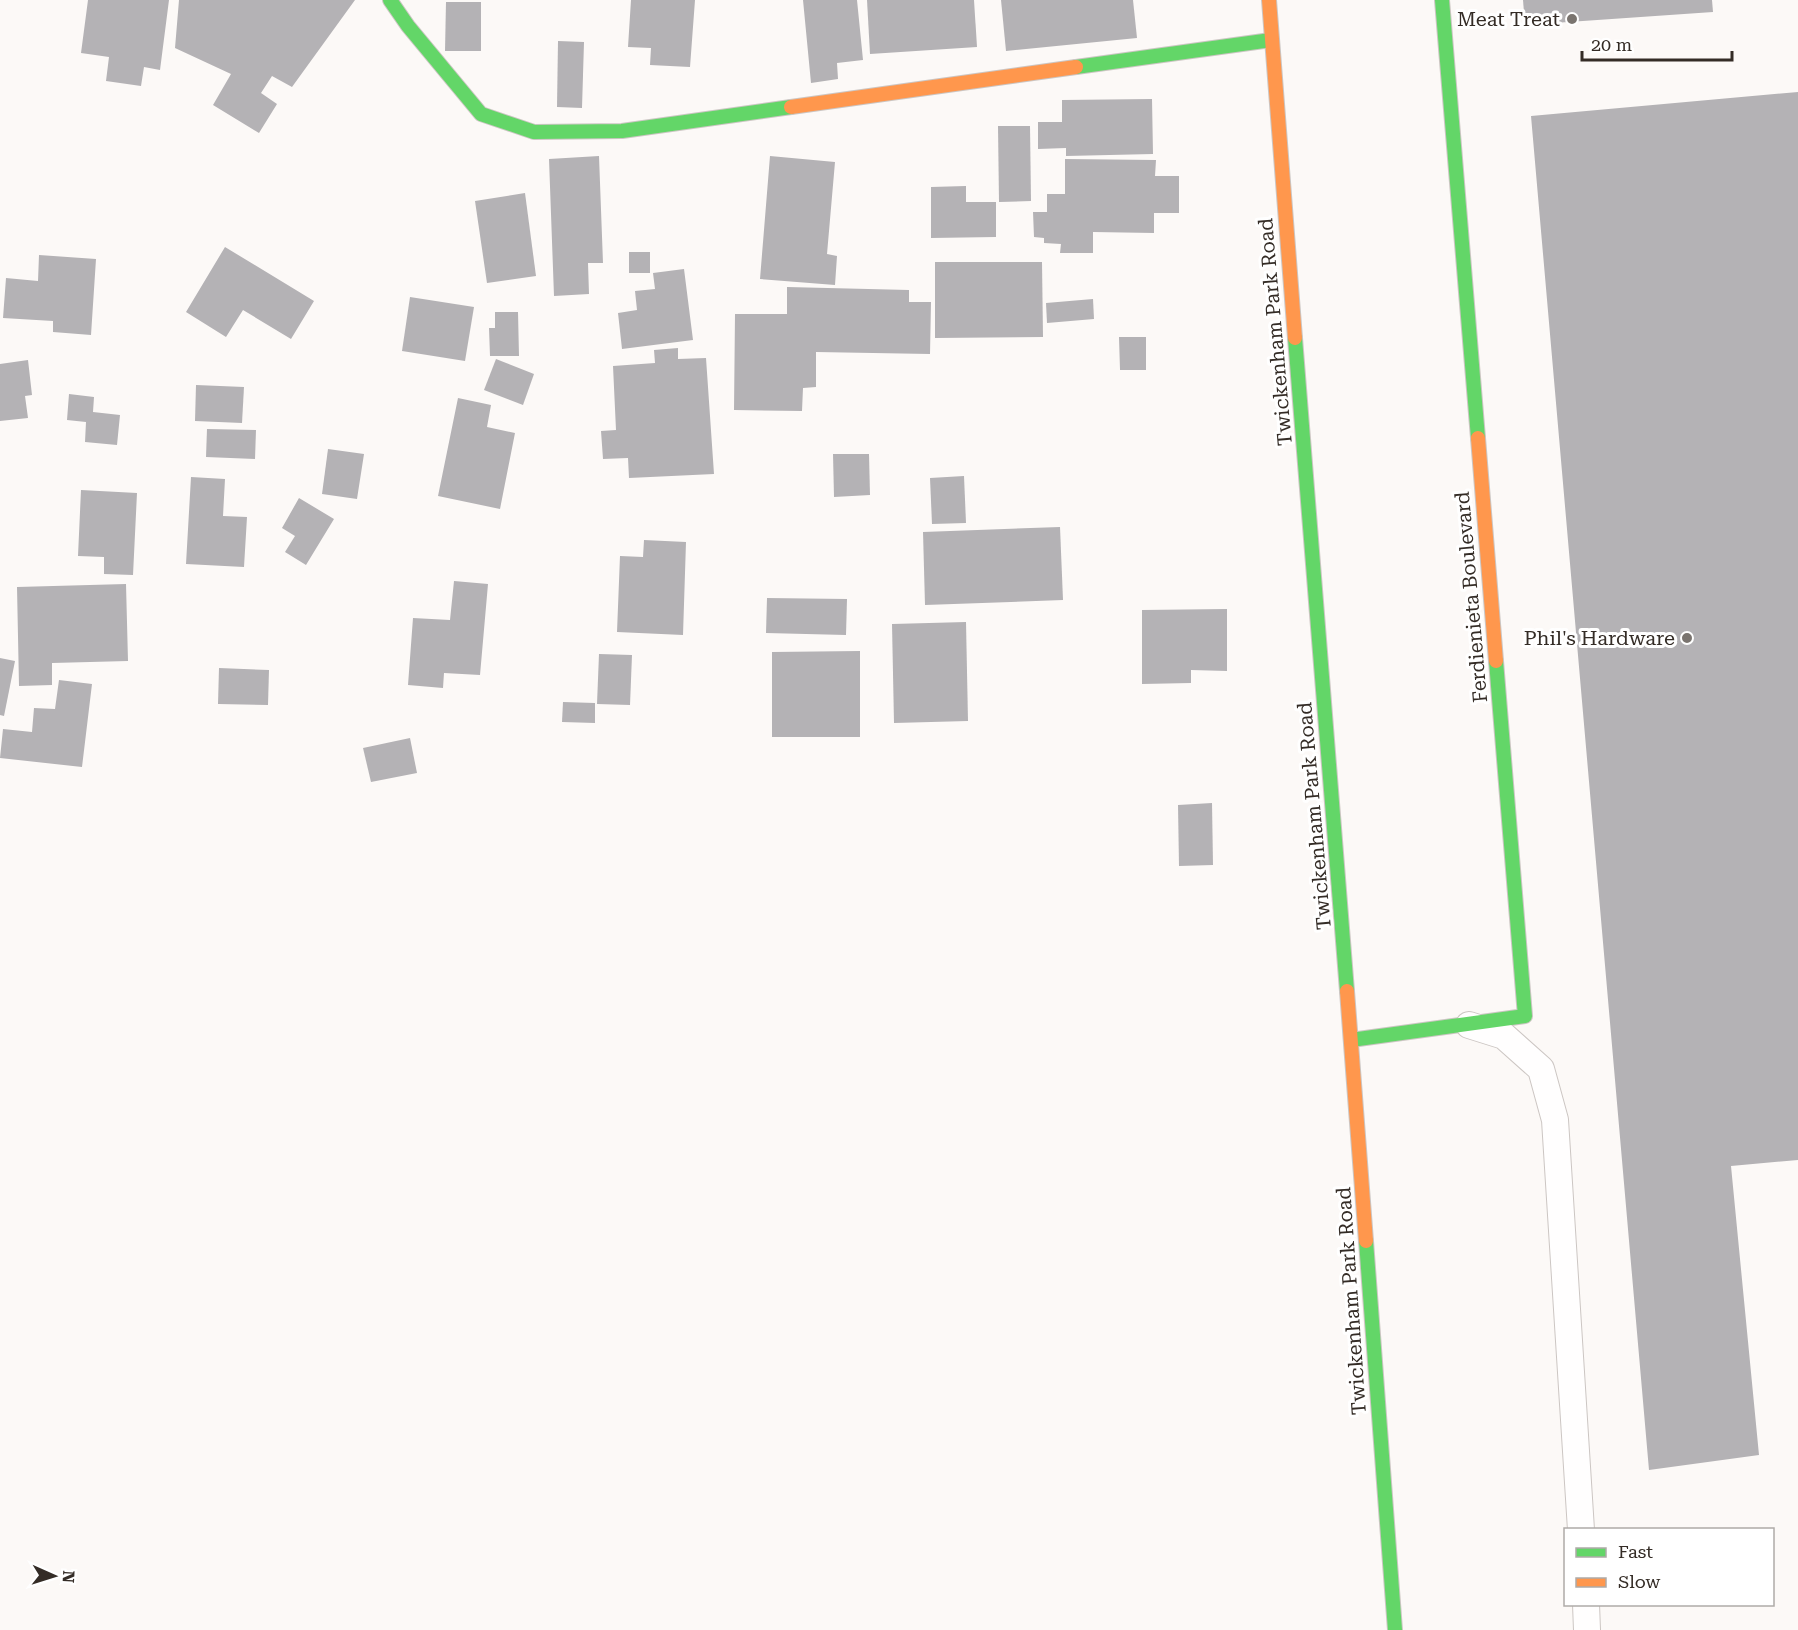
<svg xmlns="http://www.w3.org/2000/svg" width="1798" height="1630" viewBox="0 0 1798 1630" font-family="'Roboto Serif',serif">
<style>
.building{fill:#b4b2b5}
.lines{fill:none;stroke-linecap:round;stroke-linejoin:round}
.lane-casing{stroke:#ccc6c3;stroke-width:28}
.fast-casing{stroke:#ccc6c3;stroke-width:16}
.slow-casing{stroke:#ccc6c3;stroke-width:16}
.lane{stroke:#fffefe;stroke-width:26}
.fast{stroke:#63d668;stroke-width:14}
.slow{stroke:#ff974d;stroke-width:14}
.poi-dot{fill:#7a746f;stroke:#fff;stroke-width:2}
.labels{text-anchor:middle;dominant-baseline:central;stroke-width:6;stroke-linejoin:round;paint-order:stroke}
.poi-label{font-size:20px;fill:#342c26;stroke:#fff;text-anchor:end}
.street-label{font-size:20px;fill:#342c26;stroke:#fff}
</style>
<rect width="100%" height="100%" fill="#fcf9f7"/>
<g class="building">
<path d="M88 0H169L160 70 144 67 141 86 106 81 109 57 81 53Z"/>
<path d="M179 0H355L292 87 272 76 261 93 277 104 259 133 213 105 231 74 175 48Z"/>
<path d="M631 0H695L690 67 650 65 651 48 628 47Z"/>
<path d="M803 0H857L863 60 837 63 838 79 811 83Z"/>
<path d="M867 0H974L977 47 870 54Z"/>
<path d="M1001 0H1133L1137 38 1006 51Z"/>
<path d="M1523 0H1712L1713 12 1525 25Z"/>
<path d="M446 2H481V51H445Z"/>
<path d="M558 41 584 42 582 108 557 107Z"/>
<path d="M1798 92V1160L1731 1166 1759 1455 1649 1470 1531 116Z"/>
<path d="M1152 99 1153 154 1066 156V148L1038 149V122H1062V100Z"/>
<path d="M998 126H1030L1031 201 999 202Z"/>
<path d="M599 156 603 263H588L589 294 554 296 549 159Z"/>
<path d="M770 156 835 162 827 254 837 256 835 285 760 279Z"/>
<path d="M1065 159 1156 160 1155 176H1179V213H1154V233L1093 232V253H1060L1061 244 1044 243V238L1034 237 1033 212H1047V194H1065Z"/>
<path d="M966 186V202H996V237L931 238V187Z"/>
<path d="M525 193 536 276 487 283 475 201Z"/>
<path d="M225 247 314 301 291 339 243 310 226 337 186 312Z"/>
<rect x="629" y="252" width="21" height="21"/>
<path d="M39 255 96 259 91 335 53 332V321L3 318 6 278 38 281Z"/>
<path d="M935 262H1042L1043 337 935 338Z"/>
<path d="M684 269 693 340 622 349 618 313 637 310 635 291 655 289 653 273Z"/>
<path d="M787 287 909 290V302H931L930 354 816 352V387L803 388 802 411 734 410 735 314H787Z"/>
<path d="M410 297 474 307 465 361 402 351Z"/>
<path d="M1093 299 1094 319 1047 323 1046 303Z"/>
<path d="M495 312H518L519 356H490L489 328H495Z"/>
<path d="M1119 337H1146V370H1120Z"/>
<path d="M678 348V359L706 358 714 474 629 478 628 458 603 459 601 431 616 430 613 366 655 363 654 350Z"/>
<path d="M496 359 534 374 523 405 484 390Z"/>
<path d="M28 360 32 395 25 396 28 418 0 421V364Z"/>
<path d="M196 385 244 387 242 423 195 421Z"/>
<path d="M69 394 94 397 93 412 120 415 117 445 85 442 86 422 67 420Z"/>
<path d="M458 398 491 405 487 427 515 433 500 509 438 496Z"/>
<path d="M207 429 256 430 255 459 206 457Z"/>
<path d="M328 449 364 454 357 499 322 494Z"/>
<path d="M833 454H869L870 495 834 497Z"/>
<path d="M964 476 966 523 932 524 930 478Z"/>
<path d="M191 477 225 479 223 516 247 517 244 567 186 564Z"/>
<path d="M81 490 137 493 133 575 104 574V557L78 556Z"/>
<path d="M299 498 334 519 306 565 285 552 295 536 282 528Z"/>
<path d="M1060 527 1063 600 925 605 923 532Z"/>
<path d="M644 540 686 542 683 635 617 632 620 556 643 557Z"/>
<path d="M454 581 488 584 480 675 444 673 443 688 408 685 413 618 450 620Z"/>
<path d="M126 584 128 661 52 663V685L19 686 17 587Z"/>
<path d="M767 598 847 599 846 635 766 633Z"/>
<path d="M1227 609V671L1191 670V683L1142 684V610Z"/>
<path d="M966 622 968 721 894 723 892 624Z"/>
<path d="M860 651V737H772V652Z"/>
<path d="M599 654 632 655 630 705 597 704Z"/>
<path d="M0 658 15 661 4 716 0 715Z"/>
<path d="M219 668 269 670 268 705 218 704Z"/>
<path d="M59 680 92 684 82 767 0 758 3 729 32 732 34 708 55 709Z"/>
<path d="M563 702 595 703V723L562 722Z"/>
<path d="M410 738 417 773 371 782 363 748Z"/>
<path d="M1212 803 1213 865 1179 866 1178 805Z"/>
</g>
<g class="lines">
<g class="lane-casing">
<g id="lane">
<path d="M1469 1025 1504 1036 1541 1069 1555 1120 1581 1530"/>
<path d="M1586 1604 1587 1630"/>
</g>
</g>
<g class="fast-casing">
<g id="fast">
<path d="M390 0 408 26 481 114 534 132 622 131 791 107"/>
<path d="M1442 0 1478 438"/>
<path d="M1076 67 1271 40"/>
<path d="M1295 338 1347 991"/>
<path d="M1351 1040 1525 1016 1496 661"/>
<path d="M1366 1241 1395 1630"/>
</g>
</g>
<g class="slow-casing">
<g id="slow">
<path d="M1269 0 1295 338"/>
<path d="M791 107 1076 67"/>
<path d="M1478 438 1496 661"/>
<path d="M1347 991 1366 1241"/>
</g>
</g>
<use href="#lane" class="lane"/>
<use href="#fast" class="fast"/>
<use href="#slow" class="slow"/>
</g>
<g class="poi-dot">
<circle cx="1572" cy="19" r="6"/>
<circle cx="1687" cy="638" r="6"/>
</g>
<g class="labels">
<g class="poi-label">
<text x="1560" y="19">Meat Treat</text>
<text x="1675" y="638">Phil's Hardware</text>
</g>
<g class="street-label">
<text transform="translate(1275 332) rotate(-95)">Twickenham Park Road</text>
<text transform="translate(1471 597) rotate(-95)">Ferdienieta Boulevard</text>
<text transform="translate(1314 816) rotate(-95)">Twickenham Park Road</text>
<text transform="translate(1351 1301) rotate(-94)">Twickenham Park Road</text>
</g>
</g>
<rect x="1564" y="1528" width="210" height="78" fill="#ffffff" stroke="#aeaba8" stroke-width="1.5"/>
<rect x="1576" y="1548" width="30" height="9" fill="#63d668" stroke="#aeaba8" stroke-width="1.5"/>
<text x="1618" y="1558" font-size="18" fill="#342c26">Fast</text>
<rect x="1576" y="1578" width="30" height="9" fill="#ff974d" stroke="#aeaba8" stroke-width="1.5"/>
<text x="1618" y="1588" font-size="18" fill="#342c26">Slow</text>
<g transform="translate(54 1576) rotate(93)" stroke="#ffffff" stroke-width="4.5" paint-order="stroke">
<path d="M0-4.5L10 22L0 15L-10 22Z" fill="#342c26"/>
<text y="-9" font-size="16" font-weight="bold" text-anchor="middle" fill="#342c26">N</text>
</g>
<path d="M1582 51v9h150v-9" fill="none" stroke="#342c26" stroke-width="3"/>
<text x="1591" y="51" font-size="18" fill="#342c26" stroke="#ffffff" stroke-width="4.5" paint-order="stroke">20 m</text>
</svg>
